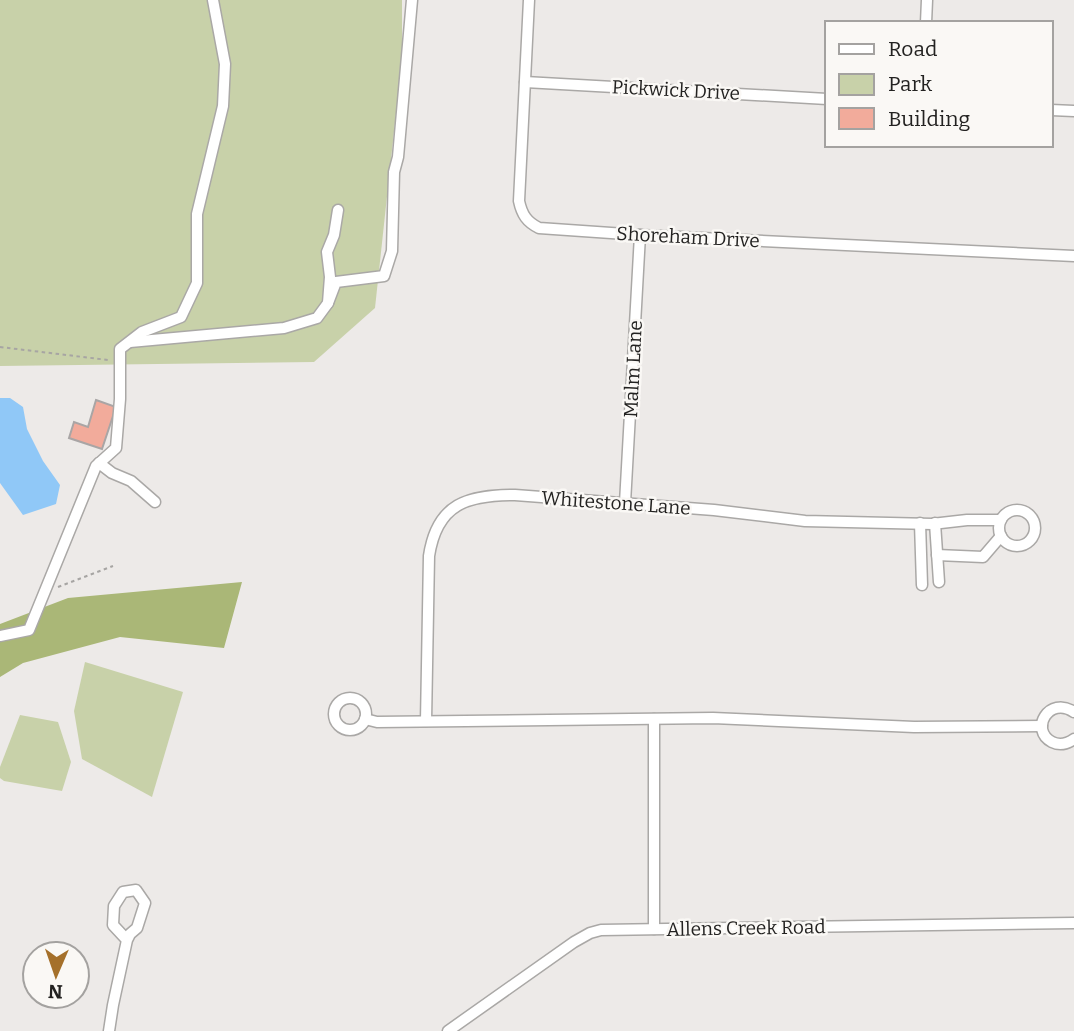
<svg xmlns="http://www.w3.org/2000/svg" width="1074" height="1031" viewBox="0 0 1074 1031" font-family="Bitter,serif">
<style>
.green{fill:#c8d1a9}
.forest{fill:#aab777}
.water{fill:#90c8f7}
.building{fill:#f2ab9b;stroke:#a9a5a5;stroke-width:2}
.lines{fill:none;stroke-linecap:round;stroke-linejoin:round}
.minor-casing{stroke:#aaa8a6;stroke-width:13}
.path{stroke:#a7a5a3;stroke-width:2;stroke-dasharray:3.5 3.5;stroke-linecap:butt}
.minor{stroke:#fff;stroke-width:10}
.labels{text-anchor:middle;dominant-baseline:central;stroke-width:5;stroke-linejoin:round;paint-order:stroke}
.street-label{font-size:19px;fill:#232221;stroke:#faf8f5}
</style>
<rect width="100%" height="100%" fill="#edeae8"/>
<g class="green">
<path d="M0 0H402V57L375 308 314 362 0 366Z"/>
<path d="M85 662 183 692 152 797 82 759 74 711Z"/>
<path d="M20 715 58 722 71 762 62 791 4 781 0 778V767Z"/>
</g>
<path class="forest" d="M242 582 224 648 120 637 23 663 0 677V624L68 598Z"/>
<path class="water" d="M0 398H10L23 407 27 429 43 461 60 485 56 504 23 515 0 483Z"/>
<path class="building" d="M96 400 116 407 102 449 69 438 74 422 88 427Z"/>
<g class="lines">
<g class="minor-casing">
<g id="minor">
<path d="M529 0 519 201C522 215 527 222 539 228L640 235 1074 256"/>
<path d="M926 23 927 0"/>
<path d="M525 82 827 99"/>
<path d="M1051 110 1074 111"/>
<path d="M328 303 336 282 384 276 392 251 394 172 398 157 412 0"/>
<path d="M130 342 284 328 317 318 328 303 330 277 327 252 334 235 338 210"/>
<path d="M99 463 112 473 131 481 155 502"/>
<path d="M625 503 640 235"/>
<circle cx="1017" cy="528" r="18"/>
<path d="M920 523 922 585"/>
<path d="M935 523 939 582"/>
<path d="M937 555 983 557 1001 536"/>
<path d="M0 636 29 630 96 466 116 448 120 399V349L142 332 181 317 197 283V214L223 106 225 64 213 0"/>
<circle cx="350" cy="714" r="16"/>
<path d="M1074 712C1049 695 1029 730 1052 742 1060 746 1067 744 1074 739"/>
<path d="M365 719 377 722 713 718 914 727 1042 726"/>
<path d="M654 719V929"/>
<path d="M426 721 429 556C437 503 468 495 515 495L714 510 805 521 932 524 967 520H1001"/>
<path d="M109 1031 113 1005 127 940 130 934 137 928 145 903 136 890 123 892 114 906 113 925 127 940"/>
<path d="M448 1031 574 942 590 933 601 930 1074 923"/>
</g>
</g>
<g class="path">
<path d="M0 347 108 360"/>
<path d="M58 587 113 566"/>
</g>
<use href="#minor" class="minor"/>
</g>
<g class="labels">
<g class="street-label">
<text transform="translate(676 90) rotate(3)">Pickwick Drive</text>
<text transform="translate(688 237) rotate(3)">Shoreham Drive</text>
<text transform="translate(633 369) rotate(-87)">Malm Lane</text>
<text transform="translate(616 503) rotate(4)">Whitestone Lane</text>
<text transform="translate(746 928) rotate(-1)">Allens Creek Road</text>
</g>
</g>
<rect x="825" y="21" width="228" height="126" fill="#faf8f5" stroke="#a4a2a0" stroke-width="2"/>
<rect x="839" y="44" width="35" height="10" fill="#ffffff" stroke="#a4a2a0" stroke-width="2"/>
<text x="888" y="56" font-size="21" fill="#232221">Road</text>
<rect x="839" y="74" width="35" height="21" fill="#c8d1a9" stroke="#a4a2a0" stroke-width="2"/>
<text x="888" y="91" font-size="21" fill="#232221">Park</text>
<rect x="839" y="108" width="35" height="21" fill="#f2ab9b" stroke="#a4a2a0" stroke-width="2"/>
<text x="888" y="126" font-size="21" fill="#232221">Building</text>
<g transform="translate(56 975) rotate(182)"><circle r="33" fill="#faf8f5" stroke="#a4a2a0" stroke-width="2"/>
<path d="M0-5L12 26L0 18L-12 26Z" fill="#a5702a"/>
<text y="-10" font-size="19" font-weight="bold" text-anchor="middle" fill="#232221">N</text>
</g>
</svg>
